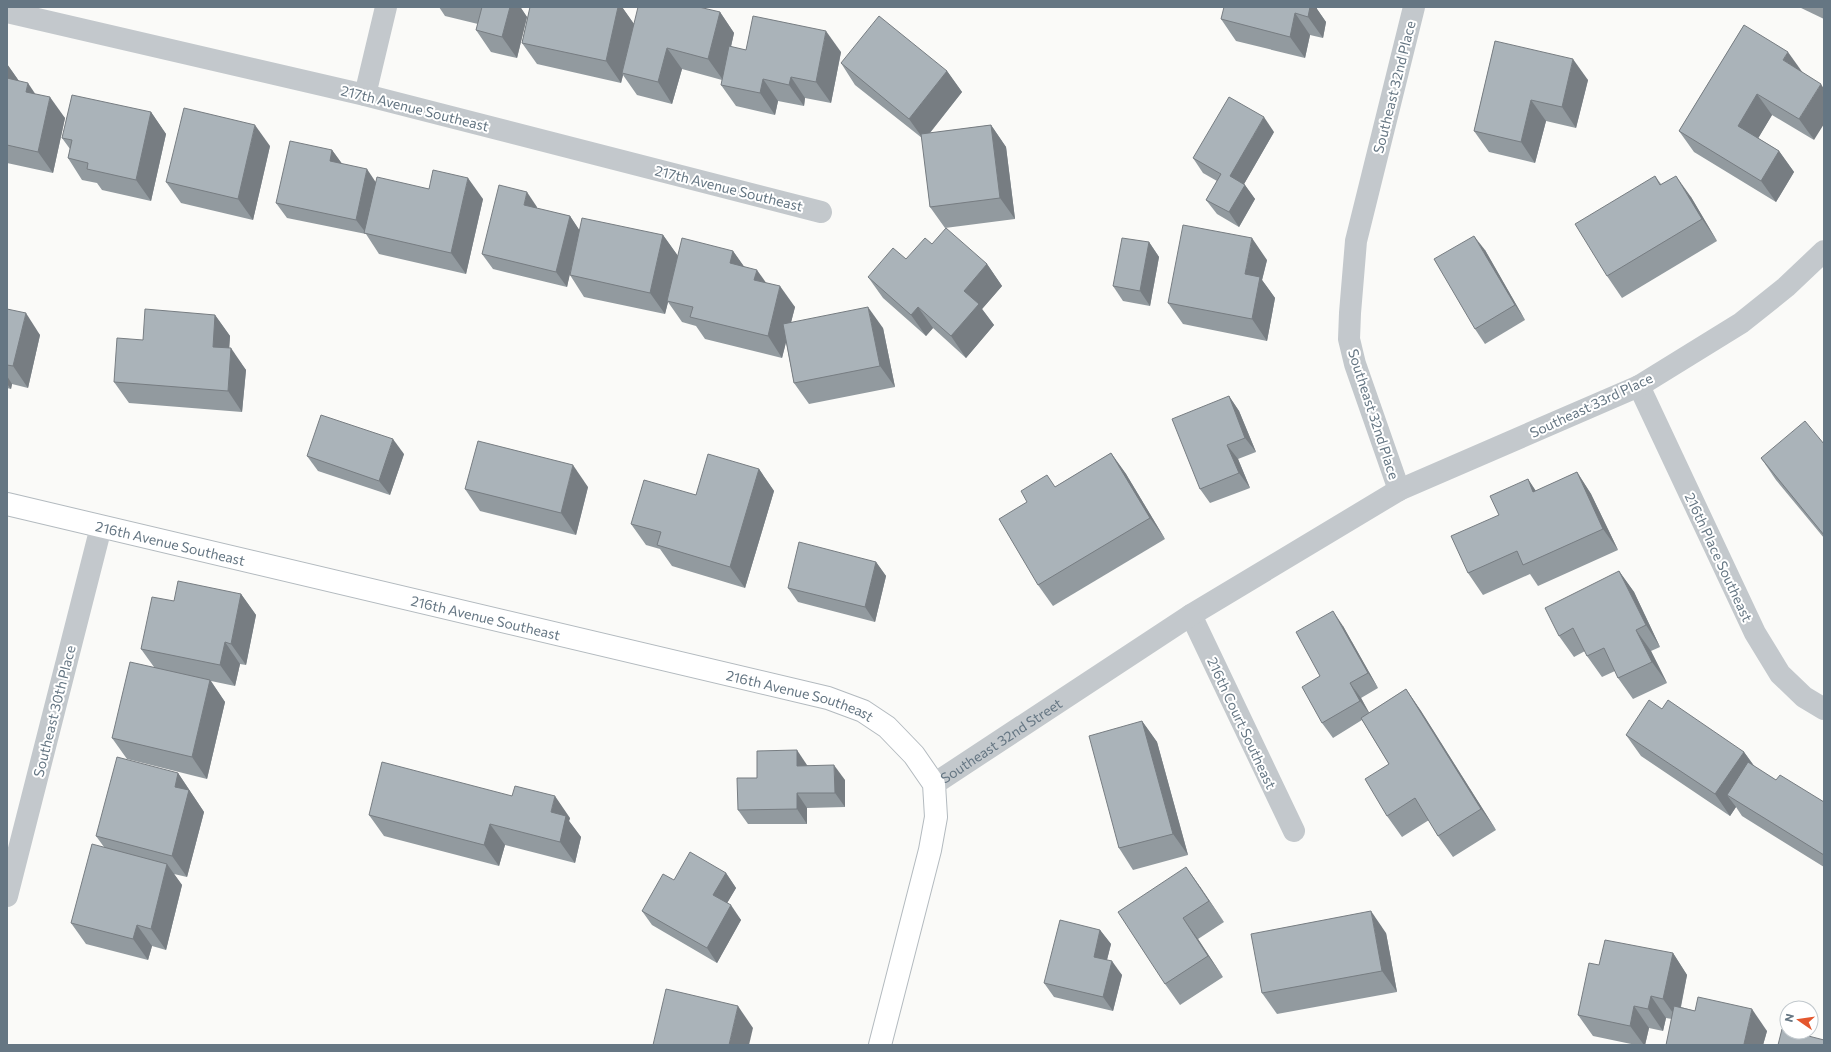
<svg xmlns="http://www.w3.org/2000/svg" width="1831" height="1052" viewBox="0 0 1831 1052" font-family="Commissioner,sans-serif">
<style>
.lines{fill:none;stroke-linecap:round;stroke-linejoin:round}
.secondary-casing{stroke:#b3babf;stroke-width:24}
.street{stroke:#c3c8cc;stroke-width:22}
.secondary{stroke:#fff;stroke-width:22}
.wall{fill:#929a9f}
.shaded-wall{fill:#777d82}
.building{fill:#aab3b9;stroke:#777d82}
.labels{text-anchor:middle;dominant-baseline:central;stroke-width:4;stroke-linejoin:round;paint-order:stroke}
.street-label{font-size:14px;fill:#657683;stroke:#fff}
</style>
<rect width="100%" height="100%" fill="#fafaf8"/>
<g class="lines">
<g class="secondary-casing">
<g id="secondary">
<path id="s2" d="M7 504 828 698 863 711 887 727 914 755 934 784 936 817 930 850 880 1045"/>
</g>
</g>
<g class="street">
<path d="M7 12 365 95 821 212"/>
<path d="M365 95 386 7"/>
<path d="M1639 386 1755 633 1780 674 1804 697 1824 709"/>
<path d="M1399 490 1355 364 1349 339 1350 313 1356 241 1414 7"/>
<path d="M1191 615 1294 831"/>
<path id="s1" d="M934 784 1191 615 1399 490 1639 386 1741 323 1786 287 1824 251"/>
<path d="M7 896 101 527"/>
</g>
<use href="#secondary" class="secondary"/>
</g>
<g class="wall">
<path d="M439 7H521V8L527 17 517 58 491 52 476 30 478 24 445 16Z"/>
<path d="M530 7H622L634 24 720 12 734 33 731 47 746 50 841 52 831 103 805 98 804 106 778 101 775 115 736 106 721 85 722 80 682 69 672 104 637 95 623 75 621 83 537 64 522 43Z"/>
<path d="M1317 7V9L1326 22 1323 38 1310 35 1305 58 1236 41 1221 19Z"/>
<path d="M1799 7H1824V19Z"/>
<path d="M1744 25 1814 140 1772 115 1758 138 1779 151 1794 172 1776 202 1694 152 1679 131Z"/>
<path d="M1495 41 1588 80 1576 128 1546 121 1535 163 1489 152 1474 131Z"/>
<path d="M841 63 947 71 962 92 930 133 991 125 1006 147 1015 219 945 228 930 207 922 138 855 85Z"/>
<path d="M7 64 19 81 65 118 53 173 7 163Z"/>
<path d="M151 112 166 134 151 201 102 190 97 183 82 180 68 158 70 149 62 138Z"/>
<path d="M1274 132 1244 184 1255 199 1239 227 1217 214 1206 200 1217 181 1203 173 1193 158Z"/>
<path d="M270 146 253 220 181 203 166 182Z"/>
<path d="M332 150 342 164 376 182 429 189 483 199 466 274 379 254 366 234 287 218 276 203Z"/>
<path d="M1655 176 1661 184 1691 197 1717 241 1622 298 1607 276Z"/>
<path d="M537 207V209L570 216 579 230 663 235 678 256 733 251 744 267 765 282 795 307 791 322 883 328 895 387 809 404 794 383 786 342 782 358 705 339 696 326 682 322 668 302 665 314 584 297 570 275 571 267 567 287 493 269 482 254Z"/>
<path d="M1149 242 1159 257 1150 306 1123 301 1113 286Z"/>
<path d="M932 244 987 264 1002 286 982 309 994 325 966 358 933 328 926 336 883 298 868 277 906 259Z"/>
<path d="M1485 250 1525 320 1485 344 1475 329Z"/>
<path d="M1267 260 1262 280 1275 298 1267 341 1183 324 1168 303Z"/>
<path d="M7 309 40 335 28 388 12 384 11 389 7 388Z"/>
<path d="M215 315 230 336 229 348 246 370 242 412 129 403 114 382 143 340Z"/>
<path d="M1229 396 1239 411 1256 452 1238 459 1250 488 1210 503 1200 489Z"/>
<path d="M1824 444V538L1776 480 1761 458Z"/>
<path d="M1111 453 1126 474 1165 539 1053 606 1038 585 1055 487Z"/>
<path d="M404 454 390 495 318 471 307 456Z"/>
<path d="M759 469 774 491 745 588 672 566 660 549 646 545 631 524 696 495Z"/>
<path d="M1577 472 1591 494 1618 550 1538 586 1530 574 1483 595 1468 573 1499 515 1528 479 1536 491Z"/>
<path d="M588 487 576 535 480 511 465 489Z"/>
<path d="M876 562 886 576 875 622 798 602 788 588Z"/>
<path d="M1619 571 1634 592 1660 647 1651 651 1667 683 1633 699 1618 678 1615 671 1602 677 1587 656 1585 651 1574 657 1559 636Z"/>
<path d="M241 594 256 615 246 665 240 664 235 686 211 681 225 702 207 779 127 759 112 738 154 667 141 649 174 601Z"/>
<path d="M1343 626 1378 688 1361 698 1369 713 1406 689 1421 711 1496 830 1453 857 1438 836 1429 820 1402 837 1387 816 1389 764 1362 720 1333 738 1322 723 1320 676Z"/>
<path d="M1662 709 1744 752 1755 767 1776 780 1824 802V867L1742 816 1736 807 1730 816 1641 756 1626 735Z"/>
<path d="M1142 721 1157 742 1188 855 1133 870 1119 848Z"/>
<path d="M807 765 845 780V807L807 808V824H748L738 810 757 778Z"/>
<path d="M178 773 204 812 187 877 174 874 182 885 166 950 152 946 148 960 86 944 71 923 104 847 96 836Z"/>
<path d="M369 815 570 818 569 821 581 837 575 863 505 845 499 866 384 836Z"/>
<path d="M1186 867 1224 922 1198 939 1223 977 1180 1005 1165 984Z"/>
<path d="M726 873 736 888 727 903 741 920 717 963 652 925 642 911 674 880Z"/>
<path d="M1100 930 1111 944 1107 960 1122 975 1113 1011 1054 997 1044 983Z"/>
<path d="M1386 933 1397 992 1277 1014 1262 993Z"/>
<path d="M1673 953 1687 975 1681 1007 1767 1031 1763 1045H1666L1672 1019 1666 1018 1663 1031 1649 1028 1645 1045H1636L1593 1036 1578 1015 1599 965Z"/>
</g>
<g class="shaded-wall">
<path d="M510 7H521V8L527 17 517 58 502 37Z"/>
<path d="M618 7H622L634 24 622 73 623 75 621 83 606 61Z"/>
<path d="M1306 7H1317V9L1326 22 1323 38 1308 17Z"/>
<path d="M720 12 734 33 723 80 708 59Z"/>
<path d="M1295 13 1310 35 1305 58 1290 37Z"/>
<path d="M826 31 841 52 831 103 816 82Z"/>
<path d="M667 48 682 69 672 104 658 82Z"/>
<path d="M1788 52 1803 73 1783 60Z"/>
<path d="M1573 59 1588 80 1576 128 1562 107Z"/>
<path d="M7 64 21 84 7 83Z"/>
<path d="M947 71 962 92 924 140 909 119Z"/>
<path d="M791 77 805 98 804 106 789 85Z"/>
<path d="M763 79 778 101 775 115 760 93Z"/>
<path d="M28 83 42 104 26 92Z"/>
<path d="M1821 84 1824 89V124L1814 140 1799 119Z"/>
<path d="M1757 94 1772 115 1753 147 1738 126Z"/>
<path d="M50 97 65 118 53 173 38 152Z"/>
<path d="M1531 100 1546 121 1535 163 1521 142Z"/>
<path d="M151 112 166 134 151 201 136 180Z"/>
<path d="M1264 117 1274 132 1240 191 1230 176Z"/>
<path d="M255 125 270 146 253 220 238 199Z"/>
<path d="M991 125 1006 147 1015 219 1000 198Z"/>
<path d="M332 150 343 165 330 161Z"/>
<path d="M1779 151 1794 172 1776 202 1761 181Z"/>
<path d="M367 169 377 184 366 233 356 220Z"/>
<path d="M1676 176 1691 197 1717 241 1702 219Z"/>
<path d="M468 178 483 199 466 274 451 253Z"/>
<path d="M1245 185 1255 199 1239 227 1229 212Z"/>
<path d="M527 192 537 207 534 220 524 205Z"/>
<path d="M570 216 580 231 567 287 556 272Z"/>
<path d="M663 235 678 256 667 301 668 302 665 314 650 293Z"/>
<path d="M1474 236 1485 250 1525 320 1515 305Z"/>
<path d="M1252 238 1267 260 1262 280 1275 298 1267 341 1252 319 1245 274Z"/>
<path d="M1149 242 1159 257 1150 306 1140 291Z"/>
<path d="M733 251 748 272 730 263Z"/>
<path d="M987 264 1002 286 982 309 994 325 966 358 951 336 964 291Z"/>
<path d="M757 270 772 291 754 280Z"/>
<path d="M780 286 795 307 782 358 768 336Z"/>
<path d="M868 307 883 328 895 387 880 366Z"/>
<path d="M918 307 933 328 926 336 911 315Z"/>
<path d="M26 313 40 335 28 388 13 366Z"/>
<path d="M215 315 230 336 228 368 213 347Z"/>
<path d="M231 348 246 370 242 412 228 391Z"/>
<path d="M7 376 12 384 11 389 7 384Z"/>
<path d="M1229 396 1239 411 1256 452 1245 438Z"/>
<path d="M393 439 404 454 390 495 379 481Z"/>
<path d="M1227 445 1238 459 1250 488 1239 473Z"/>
<path d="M1111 453 1126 474 1165 539 1150 518Z"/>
<path d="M573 465 588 487 576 535 561 513Z"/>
<path d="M759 469 774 491 745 588 730 567Z"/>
<path d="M1577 472 1591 494 1618 550 1603 529Z"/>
<path d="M1528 479 1542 501 1533 492Z"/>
<path d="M876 562 886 576 875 622 865 607Z"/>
<path d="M1619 571 1634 592 1660 647 1646 625Z"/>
<path d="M241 594 256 615 246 665 231 644Z"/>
<path d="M1333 611 1343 626 1378 688 1368 673Z"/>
<path d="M1636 630 1651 651 1667 683 1652 662Z"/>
<path d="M225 642 240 664 235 686 220 665Z"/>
<path d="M210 680 225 702 207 779 192 757Z"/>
<path d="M1350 683 1361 698 1371 716 1360 701Z"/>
<path d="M1406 689 1421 711 1496 830 1481 809Z"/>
<path d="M1142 721 1157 742 1188 855 1173 834Z"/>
<path d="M797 750 807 765 808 780 797 766Z"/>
<path d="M1744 752 1759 773 1727 795 1736 807 1730 816 1715 794Z"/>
<path d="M834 765 845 780V807L835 793Z"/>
<path d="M178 773 204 812 187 877 172 856 175 787Z"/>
<path d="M797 793 807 808V824L797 809Z"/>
<path d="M555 796 570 818 569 821 581 837 575 863 560 842 551 812Z"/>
<path d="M490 824 505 845 499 866 484 845Z"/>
<path d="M167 864 182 885 166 950 151 929Z"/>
<path d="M1186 867 1201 888 1224 922 1209 901Z"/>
<path d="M726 873 736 888 723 910 713 895Z"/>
<path d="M731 905 741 920 717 963 707 948Z"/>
<path d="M1371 911 1386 933 1397 992 1382 971Z"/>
<path d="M1183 918 1198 939 1223 977 1208 956Z"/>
<path d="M137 925 152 946 148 960 133 939Z"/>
<path d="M1100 930 1111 944 1104 971 1094 957Z"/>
<path d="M1673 953 1687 975 1678 1020 1663 999Z"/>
<path d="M1112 961 1122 975 1113 1011 1103 997Z"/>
<path d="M1651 996 1666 1018 1663 1031 1648 1009Z"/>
<path d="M738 1006 753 1028 749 1045H729Z"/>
<path d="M1634 1006 1649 1028 1645 1045H1644L1630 1026Z"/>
<path d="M1752 1009 1767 1031 1763 1045H1745L1744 1044Z"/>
</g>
<g class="building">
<path d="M481 7H510L502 37 476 30 482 7Z"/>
<path d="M530 7H618L606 61 522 43Z"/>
<path d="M638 7H699L720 12 708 59 667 48 658 82 622 73Z"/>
<path d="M1224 7H1310L1308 17 1295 13 1290 37 1221 19Z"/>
<path d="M753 16 826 31 816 82 791 77 789 85 763 79 760 93 721 85 729 46 746 50Z"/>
<path d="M879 16 947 71 909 119 841 63Z"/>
<path d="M1744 25 1788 52 1783 60 1821 84 1799 119 1757 94 1738 126 1779 151 1761 181 1679 131Z"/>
<path d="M1495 41 1573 59 1562 107 1531 100 1521 142 1474 131Z"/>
<path d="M7 78 28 83 26 92 50 97 38 152 7 145Z"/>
<path d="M72 95 151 112 136 180 87 169 88 163 68 158 72 140 62 138Z"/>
<path d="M1229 97 1264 117 1230 176 1245 185 1229 212 1206 200 1221 174 1193 158Z"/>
<path d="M184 108 255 125 238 199 166 182Z"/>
<path d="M991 125 1000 198 930 207 921 134Z"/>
<path d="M290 141 332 150 330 161 367 169 356 220 276 203Z"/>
<path d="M433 170 468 178 451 253 364 233 377 177 429 189Z"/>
<path d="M1655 176 1660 185 1676 176 1702 219 1607 276 1575 224Z"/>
<path d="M499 185 527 192 524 205 570 216 556 272 482 254Z"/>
<path d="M582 218 663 235 650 293 570 275Z"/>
<path d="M1183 225 1252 238 1245 274 1260 277 1252 319 1168 303Z"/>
<path d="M946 228 987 264 964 291 979 304 951 336 918 307 911 315 868 277 893 248 906 259 925 238 932 244Z"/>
<path d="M1474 236 1515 305 1475 329 1434 259Z"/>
<path d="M682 238 733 251 730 263 757 270 754 280 780 286 768 336 690 317 693 307 667 301Z"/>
<path d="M1122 238 1149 242 1140 291 1113 286Z"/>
<path d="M868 307 880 366 794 383 783 324Z"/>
<path d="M7 309 26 313 13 366 7 365Z"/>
<path d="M145 309 215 315 213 347 231 348 228 391 114 382 117 338 143 340Z"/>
<path d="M1229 396 1245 438 1227 445 1239 473 1200 489 1172 419Z"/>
<path d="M321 415 393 439 379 481 307 456Z"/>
<path d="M1805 421 1824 444V535L1761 458Z"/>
<path d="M478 441 573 465 561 513 465 489Z"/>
<path d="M1111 453 1150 518 1038 585 999 519 1027 502 1021 491 1047 475 1055 487Z"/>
<path d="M708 454 759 469 730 567 657 545 661 532 631 524 644 480 696 495Z"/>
<path d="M1577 472 1603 529 1523 565 1517 551 1468 573 1451 536 1499 515 1490 496 1528 479 1533 492Z"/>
<path d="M799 542 876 562 865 607 788 588Z"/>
<path d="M1619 571 1646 625 1636 630 1652 662 1618 678 1604 648 1587 656 1573 628 1559 636 1545 608Z"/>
<path d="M178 581 241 594 231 644 225 642 220 665 141 649 152 597 174 601Z"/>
<path d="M1333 611 1368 673 1350 683 1360 701 1322 723 1302 687 1320 676 1296 632Z"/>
<path d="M130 662 210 680 192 757 112 738Z"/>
<path d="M1406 689 1481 809 1438 836 1415 798 1387 816 1365 779 1389 764 1361 718Z"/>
<path d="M1649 700 1662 709 1668 700 1744 752 1715 794 1626 735Z"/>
<path d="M1142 721 1173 834 1119 848 1089 736Z"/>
<path d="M797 750V766L834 765 835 793H797V809L738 810 737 778H757V751Z"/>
<path d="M117 757 178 773 175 787 189 790 172 856 96 836Z"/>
<path d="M382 762 512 796 515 786 555 796 551 812 566 816 560 842 490 824 484 845 369 815Z"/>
<path d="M1748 762 1776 780 1780 775 1824 802V855L1727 795Z"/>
<path d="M92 844 167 864 151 929 137 925 133 939 71 923Z"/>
<path d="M690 852 726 873 713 895 731 905 707 948 642 911 663 874 674 880Z"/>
<path d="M1186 867 1209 901 1183 918 1208 956 1165 984 1118 912Z"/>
<path d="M1371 911 1382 971 1262 993 1251 934Z"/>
<path d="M1060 920 1100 930 1094 957 1112 961 1103 997 1044 983Z"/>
<path d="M1605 940 1673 953 1663 999 1651 996 1648 1009 1634 1006 1630 1026 1578 1015 1589 963 1599 965Z"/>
<path d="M666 989 738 1006 729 1045H653Z"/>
<path d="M1698 997 1752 1009 1744 1044 1749 1045H1666L1674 1006 1695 1011Z"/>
<path d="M1782 1029 1787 1030V1032H1793L1824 1040V1045H1778Z"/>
</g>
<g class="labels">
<g class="street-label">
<text transform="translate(1394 87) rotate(-76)">Southeast 32nd Place</text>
<text transform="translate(415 108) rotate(14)">217th Avenue Southeast</text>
<text transform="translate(729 188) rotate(14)">217th Avenue Southeast</text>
<text transform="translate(1591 405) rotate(-25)">Southeast 33rd Place</text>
<text transform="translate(1374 414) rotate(72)">Southeast 32nd Place</text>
<text stroke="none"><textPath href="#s2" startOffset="168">216th Avenue Southeast</textPath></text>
<text transform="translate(1719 557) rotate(65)">216th Place Southeast</text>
<text stroke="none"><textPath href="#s2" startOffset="492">216th Avenue Southeast</textPath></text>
<text stroke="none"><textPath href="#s2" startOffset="816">216th Avenue Southeast</textPath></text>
<text transform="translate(54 711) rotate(-76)">Southeast 30th Place</text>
<text transform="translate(1242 723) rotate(65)">216th Court Southeast</text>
<text stroke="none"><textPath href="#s1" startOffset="80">Southeast 32nd Street</textPath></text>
</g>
</g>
<rect width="1831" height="1052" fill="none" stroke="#657683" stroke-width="16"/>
<g transform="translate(1799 1020) rotate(283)"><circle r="19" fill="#ffffff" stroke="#c1c8cd"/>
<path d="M0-3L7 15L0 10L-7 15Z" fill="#e4572e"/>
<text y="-6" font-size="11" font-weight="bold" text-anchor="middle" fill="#657683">N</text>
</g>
</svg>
